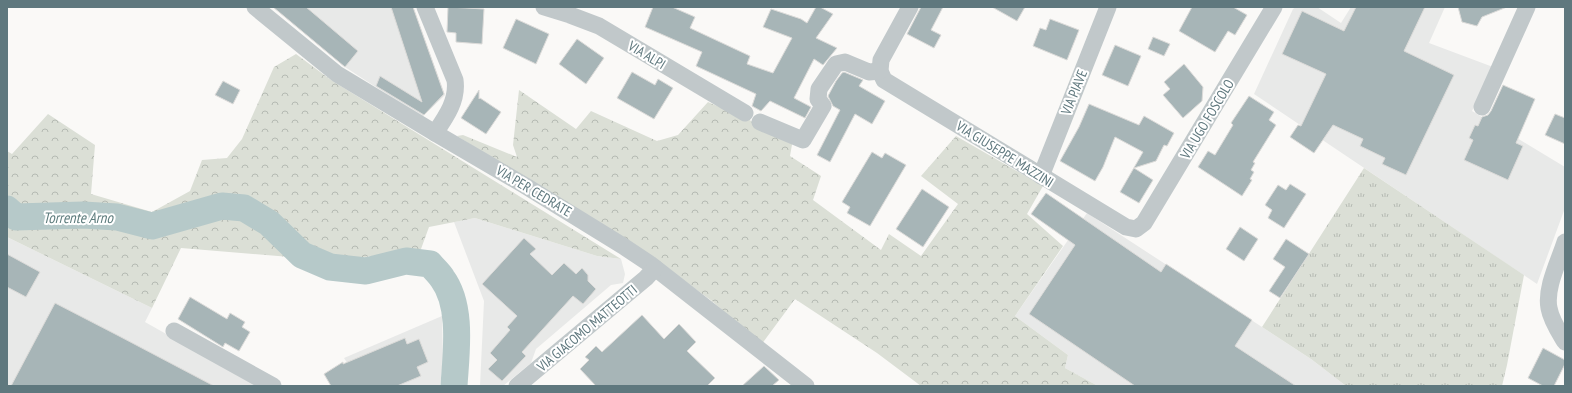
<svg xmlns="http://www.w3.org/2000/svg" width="1572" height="393" viewBox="0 0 1572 393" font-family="'PT Sans Narrow',sans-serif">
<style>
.built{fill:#e8e9e8}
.grass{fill:url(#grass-tufts)}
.forest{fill:url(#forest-crowns)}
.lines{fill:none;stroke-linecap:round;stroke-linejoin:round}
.river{stroke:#b6c9c9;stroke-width:27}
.building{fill:#a7b5b7;stroke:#dcdbd9}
.minor{stroke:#c1c8ca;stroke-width:17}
.labels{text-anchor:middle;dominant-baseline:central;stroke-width:4;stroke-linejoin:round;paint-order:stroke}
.street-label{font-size:14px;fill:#5f787e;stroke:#fff}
.water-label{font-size:15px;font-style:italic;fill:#5e7c7d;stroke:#fff}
</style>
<defs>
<pattern id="grass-tufts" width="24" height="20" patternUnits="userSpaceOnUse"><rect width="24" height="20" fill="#dbdfd6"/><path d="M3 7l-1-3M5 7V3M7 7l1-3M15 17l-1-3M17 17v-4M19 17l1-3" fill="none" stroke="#b5bab3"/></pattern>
<pattern id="forest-crowns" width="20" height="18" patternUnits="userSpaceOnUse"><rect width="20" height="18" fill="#dbdfd6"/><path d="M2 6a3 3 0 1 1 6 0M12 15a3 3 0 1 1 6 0" fill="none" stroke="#b5bab3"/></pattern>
</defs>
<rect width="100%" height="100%" fill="#faf9f7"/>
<g class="built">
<path d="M273 7H413L445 95 422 117 345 67Z"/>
<path d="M1296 7H1317L1341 23 1351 7H1445L1429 43 1493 67 1472 111 1565 167V208L1537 284 1254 94 1293 9Z"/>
<path d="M1087 213 1311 359 1346 386H1098L1065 368 1068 355 1015 316Z"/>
<path d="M475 218 597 256 621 259 625 274 623 283 611 285 536 349 531 363 503 386H480L484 301 454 222Z"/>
<path d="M7 237 152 308 145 322 258 386H7Z"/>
<path d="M442 316 443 361 440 386H362L344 358Z"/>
</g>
<path class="grass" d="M1364 168 1524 275 1507 365 1502 386H1346L1311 359 1262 327Z"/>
<g class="forest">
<path d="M296 54 331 80 621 259 597 256 475 218 429 227 421 249 338 261 181 248 152 308 7 237V151L12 154 48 114 95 145 91 194 152 212 190 191 202 160 227 158 242 139 274 67Z"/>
<path d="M519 90 576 129 591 111 657 141 678 135 708 102 793 139 790 156 821 176 813 200 881 250 889 234 921 256 958 204 921 176 956 136 1043 186 1027 214 1063 246 1015 316 1068 355 1065 368 1098 386H921L877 353 795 299 761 345 712 301 662 265 457 136 463 135 517 157 513 145Z"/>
</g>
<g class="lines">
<path class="river" d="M7 209 16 217 83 215 117 217 152 226 222 206 244 208 269 223 302 255 330 267 366 271 406 261 430 264C434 269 439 273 442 278 463 306 456 353 454 386"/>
</g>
<g class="building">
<path d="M273 7H306L358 51 345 67Z"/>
<path d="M391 7H413L444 94 424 115 376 86 380 76 422 102Z"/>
<path d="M448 7 484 9 482 44 456 42V33L447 32Z"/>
<path d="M653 7H672L695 17 690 28 750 56 747 64 773 73 792 38 763 27 771 9 801 19 807 23 816 7H820L833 14 816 38 837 48 823 65 814 59 794 98 811 107 805 118 770 101 761 111 752 106 756 94 696 66 702 52 645 27Z"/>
<path d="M921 7H943L931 30 941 35 934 48 907 34Z"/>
<path d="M992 7H1025L1017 21Z"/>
<path d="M1192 7H1233L1247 15 1235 35 1228 31 1215 52 1179 31Z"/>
<path d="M1356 7H1425L1404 51 1454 75 1406 175 1382 164 1385 158 1360 146 1363 139 1333 125 1314 153 1290 137 1298 125 1301 126 1326 74 1282 54 1302 11 1344 31Z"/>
<path d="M1458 7H1507L1482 17 1477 26 1462 22Z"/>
<path d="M516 19 549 34 536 64 503 48Z"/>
<path d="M1050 19 1079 30 1067 60 1033 46 1040 28 1046 30Z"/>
<path d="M1153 37 1170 44 1164 56 1148 49Z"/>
<path d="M577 39 604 58 586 84 559 64Z"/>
<path d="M1115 45 1141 56 1128 86 1102 75Z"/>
<path d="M1184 64 1203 87 1202 101 1183 118 1163 95 1170 89 1164 82Z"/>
<path d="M632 72 655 85 658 79 673 88 654 119 617 98Z"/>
<path d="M844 72 863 80 859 86 885 101 872 124 855 114 830 162 817 155 840 110 833 106 828 96 836 81 842 73Z"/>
<path d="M223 81 240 90 233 104 215 95Z"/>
<path d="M1503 85 1535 99 1516 143 1523 146 1508 180 1464 160 1473 140 1469 138 1475 125 1478 126 1482 117 1488 115 1491 111Z"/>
<path d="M479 90V99L480 98 501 112 486 134 461 118Z"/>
<path d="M1249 96 1274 112 1269 120 1276 125 1253 162 1255 163 1251 170 1254 172 1250 179 1252 180 1242 196 1198 167 1208 151 1215 155 1233 125 1231 123Z"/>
<path d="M1089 104 1139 125 1144 116 1174 133 1167 146 1164 145 1156 161 1134 168 1153 180 1139 203 1120 192 1143 152 1115 137 1103 167 1095 181 1060 161 1079 127Z"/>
<path d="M1555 114 1565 118V144L1545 135Z"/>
<path d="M872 152 882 158 885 153 906 165 870 226 847 213 850 207 842 202Z"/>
<path d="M1290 184 1306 194 1284 228 1268 218 1272 210 1265 205 1278 185 1286 190Z"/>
<path d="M922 189 949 207 923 247 896 229Z"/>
<path d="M1046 193 1161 272 1166 264 1252 320 1235 346 1296 386H1135L1029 314 1075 245 1031 214Z"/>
<path d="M1240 227 1258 239 1244 261 1226 249Z"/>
<path d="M524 238 536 249 530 254 552 275 564 263 576 274 582 268 588 275V281L596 289 583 304 573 296 522 352 526 356 502 381 488 369 497 360 490 353 510 330 507 327 517 316 482 284Z"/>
<path d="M1286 239 1309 254 1280 298 1269 291 1285 267 1273 259Z"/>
<path d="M7 254 40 272 26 297 7 287Z"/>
<path d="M190 297 227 319 230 313 245 322 242 327 250 332 239 351 225 343 223 347 178 319Z"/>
<path d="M55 303 119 336 214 386H11Z"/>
<path d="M642 315 664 339 679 324 696 342 687 351 715 378 707 386H596L580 369 589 360 585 357 596 346 602 352Z"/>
<path d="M405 338 407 344 419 339 428 362 417 367 421 376 397 386H331L324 374 343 362V364Z"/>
<path d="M1543 348 1565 360V364L1554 386H1543L1528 378Z"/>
<path d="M764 366 779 380 772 386H742Z"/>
</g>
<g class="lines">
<g class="minor">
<path d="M255 7 337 74 435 133 524 185 623 246 650 264 806 386"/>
<path d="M425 7 455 80C458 100 446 117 435 133"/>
<path d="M544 7 570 15 599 26 745 113"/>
<path d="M910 7 881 60 880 71 884 80 1126 227 1136 229 1144 223 1274 7"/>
<path d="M1482 107 1527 7"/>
<path d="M760 122 803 140 823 106 818 99 819 89 836 64 845 62 869 72 880 71"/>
<path d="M1041 176 1108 7"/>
<path d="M1565 242C1559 261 1545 288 1549 308 1551 320 1559 332 1565 342"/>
<path d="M174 331 273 386"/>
<path d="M517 386 646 278 655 268"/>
</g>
</g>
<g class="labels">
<g class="street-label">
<text transform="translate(647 55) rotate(31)">VIA ALPI</text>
<text transform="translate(1074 92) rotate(-68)">VIA PIAVE</text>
<text transform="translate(1207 119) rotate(-59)">VIA UGO FOSCOLO</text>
<text transform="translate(1005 154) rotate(32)">VIA GIUSEPPE MAZZINI</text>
<text transform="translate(534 191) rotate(31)">VIA PER CEDRATE</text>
<text transform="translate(587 328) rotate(-40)">VIA GIACOMO MATTEOTTI</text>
</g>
<g class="water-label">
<text x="78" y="217">Torrente Arno</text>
</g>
</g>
<rect width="1572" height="393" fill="none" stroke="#5f787e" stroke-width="16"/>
</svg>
